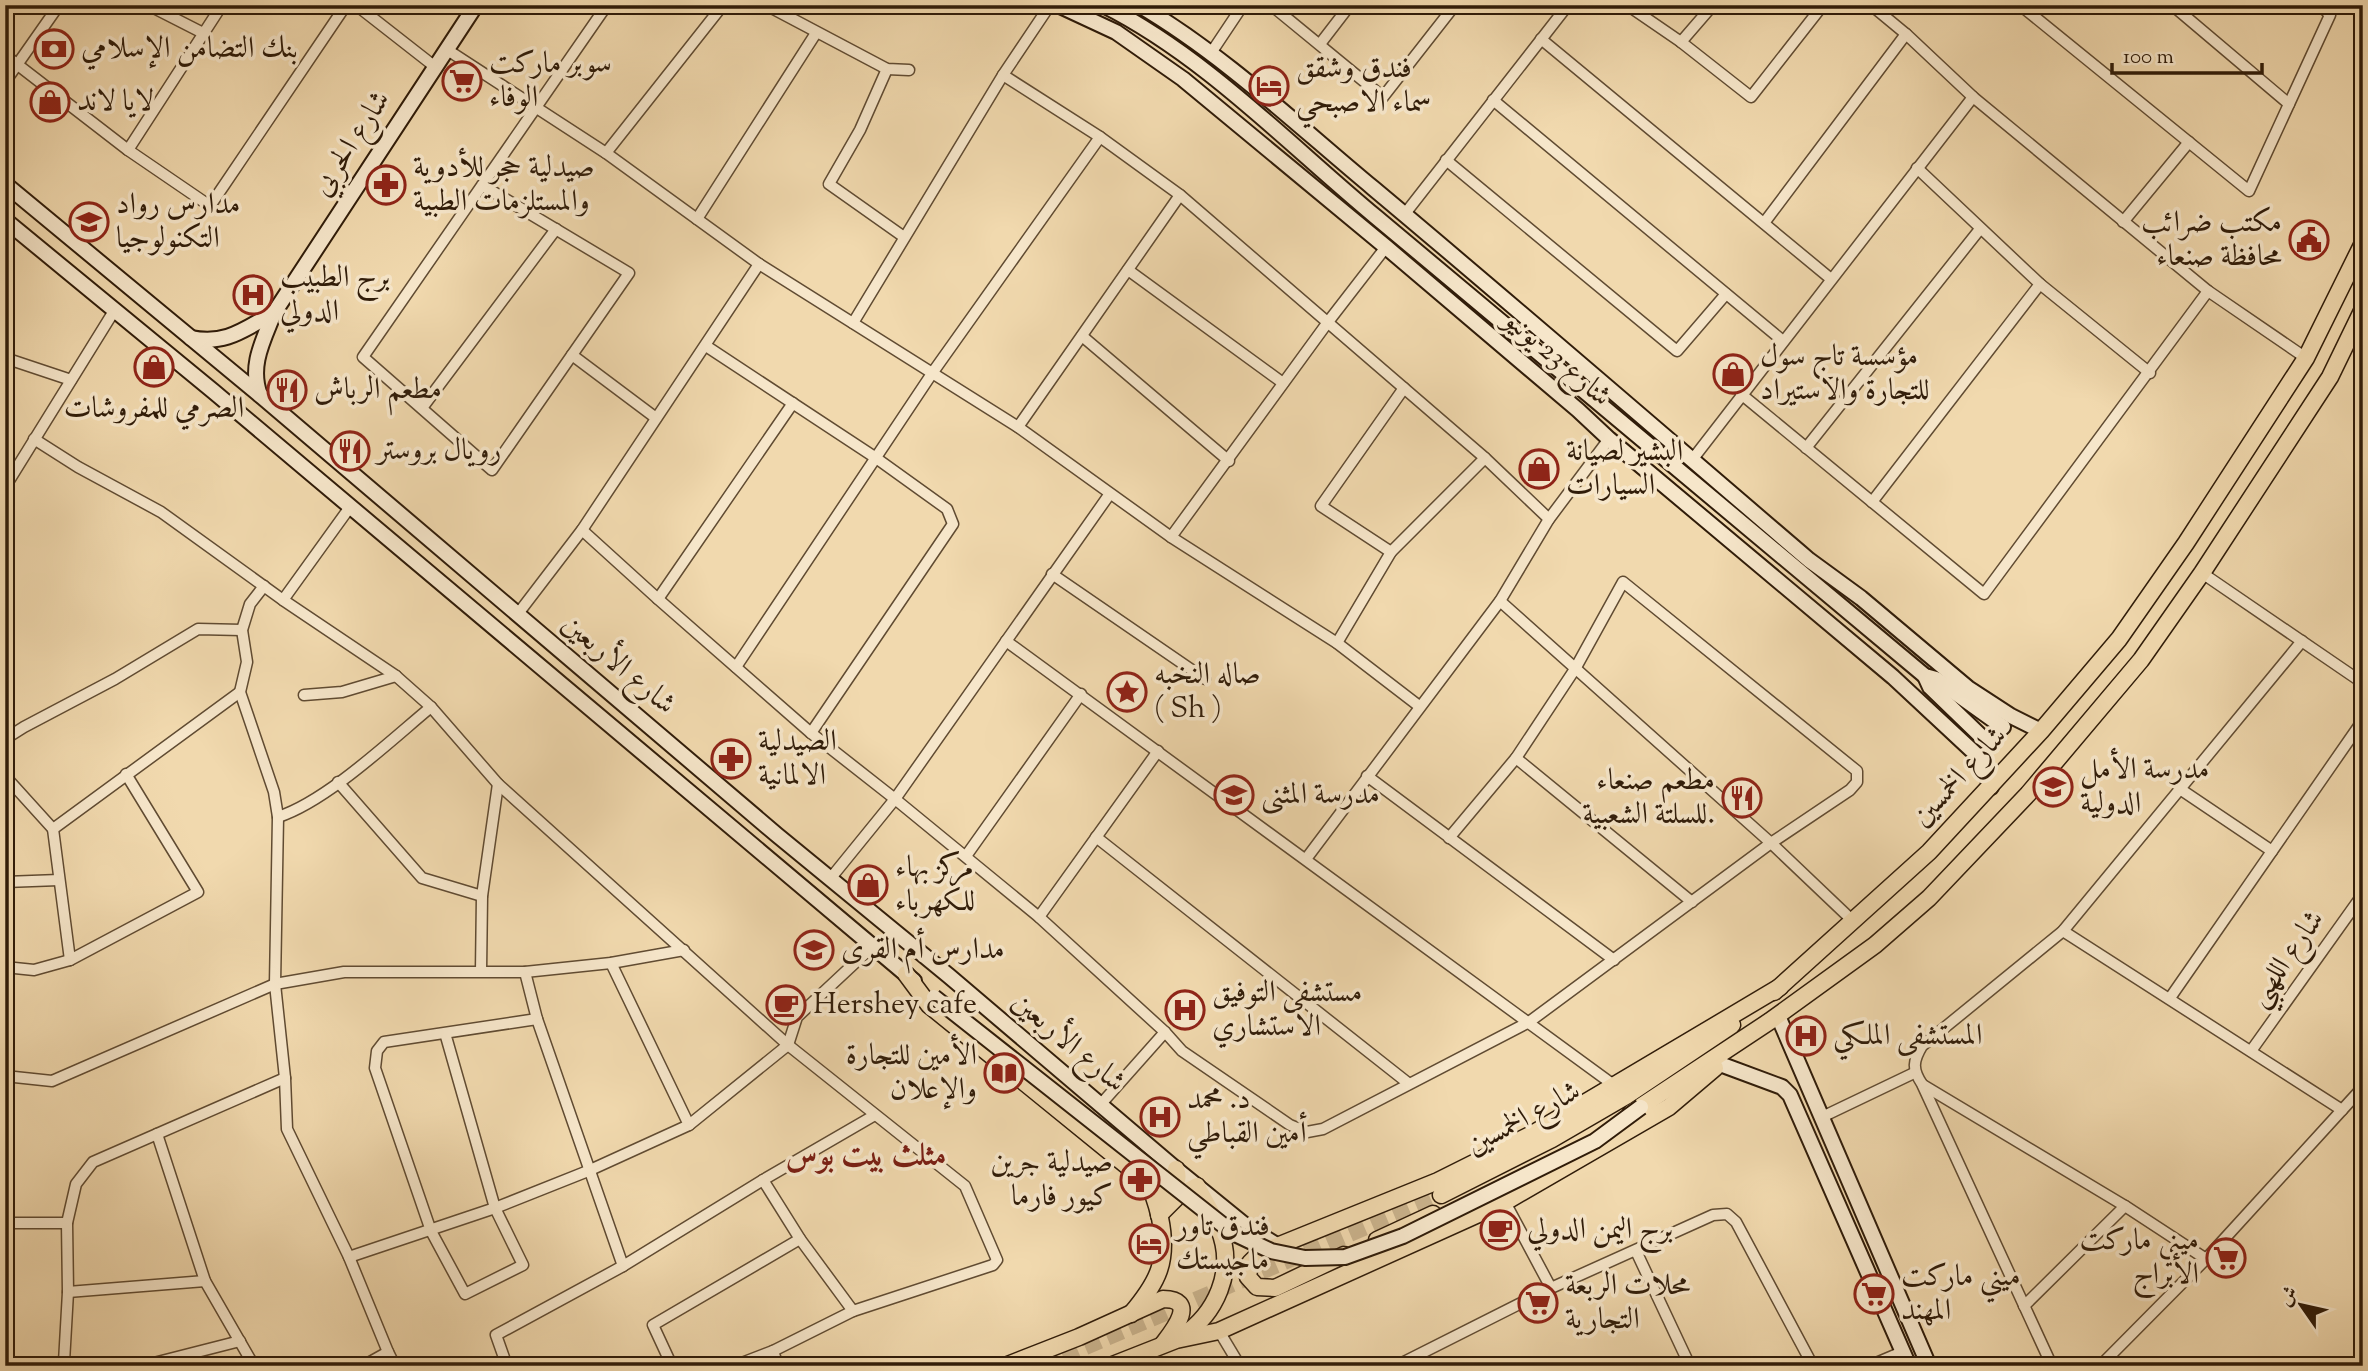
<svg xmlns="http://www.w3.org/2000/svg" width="2368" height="1371" viewBox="0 0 2368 1371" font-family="'Sorts Mill Goudy',Amiri,serif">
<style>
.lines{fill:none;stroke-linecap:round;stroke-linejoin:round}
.primary-tunnel{stroke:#cab38d;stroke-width:16;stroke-dasharray:16 8;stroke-linecap:butt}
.street-casing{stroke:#604b32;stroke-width:13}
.secondary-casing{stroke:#301c09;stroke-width:18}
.primary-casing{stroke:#301c09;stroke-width:19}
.street{stroke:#f6e6ca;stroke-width:10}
.secondary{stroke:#f6e6ca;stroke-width:14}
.primary{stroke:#f1d9ae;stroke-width:16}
.secondary-bridge-casing{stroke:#301c09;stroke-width:18;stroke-linecap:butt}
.secondary-bridge{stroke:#f6e6ca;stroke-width:14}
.labels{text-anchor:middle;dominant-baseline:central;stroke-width:7;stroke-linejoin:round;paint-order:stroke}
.poi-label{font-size:30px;fill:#301c09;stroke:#f6e6ca;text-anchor:start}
.street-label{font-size:30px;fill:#301c09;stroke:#f6e6ca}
.neighbourhood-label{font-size:32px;font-weight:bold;fill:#7a1f14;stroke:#f6e6ca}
</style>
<rect width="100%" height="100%" fill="#f1d9ae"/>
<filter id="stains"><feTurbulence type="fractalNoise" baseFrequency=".00286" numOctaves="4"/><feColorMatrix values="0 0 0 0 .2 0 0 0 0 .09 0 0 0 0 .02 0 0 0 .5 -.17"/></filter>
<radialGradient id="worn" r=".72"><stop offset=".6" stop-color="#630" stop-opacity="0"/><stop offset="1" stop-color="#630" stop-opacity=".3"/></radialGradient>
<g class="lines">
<path class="primary-tunnel" d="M1041 1366 1441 1195"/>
<g class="street-casing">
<g id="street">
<path d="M148 5 203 33"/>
<path d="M356 5 434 66"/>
<path d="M766 5 887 69 909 70"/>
<path d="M1271 5 1383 97 1455 5"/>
<path d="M1627 5 1681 42 1751 97 1823 5"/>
<path d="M1871 5 1906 34 1973 97 2208 291 2306 358"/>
<path d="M2020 5 2249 191 2330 15 2320 5"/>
<path d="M2172 5 2289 104"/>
<path d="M1541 39 1831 279"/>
<path d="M1681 42 1713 5"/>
<path d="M1320 44 1350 5"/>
<path d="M446 49 606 153 759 264 1018 427 1171 537 1337 643 1419 706"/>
<path d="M1211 53 1243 5"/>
<path d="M5 55 128 150 210 206 346 5"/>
<path d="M887 69 860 130 829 184 904 237"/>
<path d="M1003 75 1100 137 1180 195 1485 458 1549 519"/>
<path d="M5 82 59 5"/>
<path d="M1493 100 1783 341"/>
<path d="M128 150 222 5"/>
<path d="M606 153 723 5"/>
<path d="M1446 160 1677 351 1726 294"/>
<path d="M1917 168 2040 284 2150 373"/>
<path d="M482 185 629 273 492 470 363 357 607 5"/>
<path d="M1404 215 1568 5"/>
<path d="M697 219 816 33"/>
<path d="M2123 222 2189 142"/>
<path d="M1764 223 1906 34"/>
<path d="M1128 270 1283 383"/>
<path d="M853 323 1003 75 1050 5"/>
<path d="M1082 336 1229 461"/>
<path d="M706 346 876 458 947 509 953 524 811 733"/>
<path d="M572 355 656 418"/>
<path d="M5 358 71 380"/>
<path d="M1741 394 1984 594 2208 291"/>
<path d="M422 408 556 229"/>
<path d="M1018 427 1180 195"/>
<path d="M34 439 78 467 161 512 283 600 396 676 431 707 498 784 788 1045 965 1186 997 1260 993 1265 853 1311 773 1351 734 1366"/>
<path d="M1806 448 1980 229"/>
<path d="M1692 460 1973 97"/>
<path d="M5 487 114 311"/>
<path d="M1872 502 2040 284"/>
<path d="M582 530 658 599 811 733 895 799 1039 917 1165 1032 1182 1051 1290 1125 1307 1132 1323 1129 1529 1022 1771 843 1850 790 1857 782V771L1623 582 1575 669 1516 758 1449 838"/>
<path d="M1171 537 1328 322 1386 247"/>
<path d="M2363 543V545"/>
<path d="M1391 552 1321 506 1404 388"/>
<path d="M2202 573 2363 683"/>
<path d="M1052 574 1205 679"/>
<path d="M264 586 250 604 242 630 247 662 240 692 274 792 278 817 275 984 285 1078 287 1129 349 1257 388 1352 395 1366"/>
<path d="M658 599 793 403"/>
<path d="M283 600 350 507"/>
<path d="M1500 601 1771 843 1854 922"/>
<path d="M517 615 582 530 759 264"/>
<path d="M1006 641 1615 1086"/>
<path d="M1337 643 1391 552 1485 458"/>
<path d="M736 667 933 372 1100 137"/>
<path d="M304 695 342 692 396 676"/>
<path d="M5 739 24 727 115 679 198 629 242 630"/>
<path d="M1516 758 1692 902"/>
<path d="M5 776 53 829"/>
<path d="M1367 776 1614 960"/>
<path d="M338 782 422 878 482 896"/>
<path d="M2180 789 2272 851"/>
<path d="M278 817C327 801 390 741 431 707"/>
<path d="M1096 837 1408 1083"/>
<path d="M966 856 1081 694"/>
<path d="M1306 859 1500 601 1549 519 1609 439"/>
<path d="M830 879 895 799 1109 495"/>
<path d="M5 882 59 880"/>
<path d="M1039 917 1158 751"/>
<path d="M2063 931 2342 1110"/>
<path d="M70 960 53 829 240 692"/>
<path d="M611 963 689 1125"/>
<path d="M5 967 34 970 70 960 198 892 126 774"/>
<path d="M481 971 482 896 498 784"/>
<path d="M525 972 537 1019 623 1266"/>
<path d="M2170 998 2363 720"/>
<path d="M445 1033 495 1208 523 1265 465 1294 431 1231 375 1068 377 1051 384 1042 537 1019"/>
<path d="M2251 1051 2363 894"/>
<path d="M5 1076 52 1081 275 984 344 972H525L611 963 684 950"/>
<path d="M1923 1085 2125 1206 2024 1306"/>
<path d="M1101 1104 1165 1032"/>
<path d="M1822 1117 1914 1073"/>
<path d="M157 1134 205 1281 254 1366"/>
<path d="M763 1180 800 1239 853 1311"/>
<path d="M1505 1202 1551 1288"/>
<path d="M2125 1206 2206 1259"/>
<path d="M5 1223H67"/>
<path d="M1636 1251 1690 1366"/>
<path d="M349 1257 495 1208 588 1171 689 1125 788 1045 797 1017 873 946"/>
<path d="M68 1292 205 1281"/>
<path d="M1219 1331 1240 1366"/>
<path d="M773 1351 778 1366"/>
<path d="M70 1366 64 1362 68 1292 67 1223 76 1184 93 1162 285 1078"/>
<path d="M142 1366 240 1341"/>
<path d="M363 1366 388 1352"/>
<path d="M507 1366 496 1335 623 1266 763 1180 875 1115"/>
<path d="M672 1366 653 1325 800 1239"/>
<path d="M1396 1366 1551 1288 1713 1215 1727 1214 1736 1222 1813 1366"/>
<path d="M1869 1366 1902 1352"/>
<path d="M2052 1366 1922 1084C1912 1069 1913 1061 1922 1046L2063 931 2302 641"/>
<path d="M2100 1366 2206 1259 2363 1087"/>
</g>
</g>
<g class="secondary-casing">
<g id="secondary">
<path d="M1058 5 1116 32 1183 79 1386 247 1578 410 1609 439 1893 677 1980 758 1991 787"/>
<path d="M1103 5C1205 56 1289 145 1376 217 1560 369 1743 522 1925 676L1936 679 2003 727"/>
<path d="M1139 5C1224 55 1297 125 1373 188 1520 311 1664 436 1809 560L1861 598 1968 688 2011 716 2041 731"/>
<path d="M5 184 260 395 777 835 949 976 1176 1169 1246 1226 1278 1246 1284 1244"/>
<path d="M5 220 213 391 914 981"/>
<path d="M191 338C227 345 244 329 274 313"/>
<path d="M260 395C249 366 263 341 274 313L476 5"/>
<path d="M1925 676 1930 687 1989 744"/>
<path d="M1778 1016 1929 1366"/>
<path d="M1720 1064 1782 1087 1790 1095 1909 1366"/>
<path d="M2360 1366 2363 1363"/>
</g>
</g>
<g class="primary-casing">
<g id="primary">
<path d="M906 974 929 1005 1147 1182C1154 1193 1157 1205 1160 1218 1169 1261 1158 1282 1131 1314"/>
<path d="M1774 992 1929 852 2041 731 2119 639 2186 543 2306 358 2363 243"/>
<path d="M1631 1113 1770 1021 1875 945 1929 898 2028 794 2141 660 2202 573 2330 377 2363 309"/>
<path d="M1165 1193C1176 1189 1180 1180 1176 1169"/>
<path d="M1441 1195 1552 1139 1626 1096 1732 1025"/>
<path d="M1159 1215 1178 1196 1197 1186C1204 1200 1213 1214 1219 1229 1236 1271 1216 1314 1181 1337"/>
<path d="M1377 1240 1433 1214"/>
<path d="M1344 1255 1275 1288 1257 1287 1248 1277 1250 1263 1260 1253 1438 1181 1534 1133 1780 987"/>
<path d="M1005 1366 1079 1337 1163 1299C1199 1299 1173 1331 1163 1344"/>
<path d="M1110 1366 1176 1340 1219 1331 1505 1202 1669 1107 1715 1068"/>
</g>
</g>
<use href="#street" class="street"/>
<use href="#secondary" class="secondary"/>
<use href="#primary" class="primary"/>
<g class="secondary-bridge-casing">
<path id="secondary-bridge" d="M934 997 1233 1233 1271 1251 1305 1258 1345 1257 1403 1236 1595 1141 1641 1107"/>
</g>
<use href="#secondary-bridge" class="secondary-bridge"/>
</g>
<defs>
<g id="bank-ring" transform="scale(2.0125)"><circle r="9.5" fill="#f6e6ca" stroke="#8f2418" stroke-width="1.5"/><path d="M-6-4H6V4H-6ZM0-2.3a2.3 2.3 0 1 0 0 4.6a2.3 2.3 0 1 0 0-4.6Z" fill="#8f2418"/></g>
<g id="supermarket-ring" transform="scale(2.0125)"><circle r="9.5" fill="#f6e6ca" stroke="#8f2418" stroke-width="1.5"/><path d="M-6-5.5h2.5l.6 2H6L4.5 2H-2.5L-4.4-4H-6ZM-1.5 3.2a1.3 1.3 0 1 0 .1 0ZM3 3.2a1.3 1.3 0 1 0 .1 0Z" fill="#8f2418"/></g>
<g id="hotel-ring" transform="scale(2.0125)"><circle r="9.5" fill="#f6e6ca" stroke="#8f2418" stroke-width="1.5"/><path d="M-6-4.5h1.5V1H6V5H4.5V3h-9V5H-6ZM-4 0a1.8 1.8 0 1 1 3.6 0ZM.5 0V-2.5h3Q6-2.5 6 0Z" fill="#8f2418"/></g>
<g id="shop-ring" transform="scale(2.0125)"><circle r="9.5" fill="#f6e6ca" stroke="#8f2418" stroke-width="1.5"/><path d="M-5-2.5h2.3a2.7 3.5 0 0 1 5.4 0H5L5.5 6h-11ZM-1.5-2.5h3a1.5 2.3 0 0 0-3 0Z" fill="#8f2418"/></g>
<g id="pharmacy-ring" transform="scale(2.0125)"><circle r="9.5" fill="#f6e6ca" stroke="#8f2418" stroke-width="1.5"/><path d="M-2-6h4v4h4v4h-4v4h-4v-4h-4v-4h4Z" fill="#8f2418"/></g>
<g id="school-ring" transform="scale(2.0125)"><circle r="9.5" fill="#f6e6ca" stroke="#8f2418" stroke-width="1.5"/><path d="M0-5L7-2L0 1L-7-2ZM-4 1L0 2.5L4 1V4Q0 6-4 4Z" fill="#8f2418"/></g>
<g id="civic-ring" transform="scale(2.0125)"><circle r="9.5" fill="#f6e6ca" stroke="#8f2418" stroke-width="1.5"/><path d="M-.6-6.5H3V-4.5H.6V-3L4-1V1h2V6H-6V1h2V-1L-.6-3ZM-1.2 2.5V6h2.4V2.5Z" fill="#8f2418"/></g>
<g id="hospital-ring" transform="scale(2.0125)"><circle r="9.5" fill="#f6e6ca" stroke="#8f2418" stroke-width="1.5"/><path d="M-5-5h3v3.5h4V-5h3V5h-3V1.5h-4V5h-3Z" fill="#8f2418"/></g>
<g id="restaurant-ring" transform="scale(2.0125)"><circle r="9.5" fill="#f6e6ca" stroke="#8f2418" stroke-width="1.5"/><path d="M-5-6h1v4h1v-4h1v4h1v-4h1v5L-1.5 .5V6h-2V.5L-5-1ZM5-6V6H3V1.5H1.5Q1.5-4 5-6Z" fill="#8f2418"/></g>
<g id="sight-ring" transform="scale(2.0125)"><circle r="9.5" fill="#f6e6ca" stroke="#8f2418" stroke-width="1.5"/><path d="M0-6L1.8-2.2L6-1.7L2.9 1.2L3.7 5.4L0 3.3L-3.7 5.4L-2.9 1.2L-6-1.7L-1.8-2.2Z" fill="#8f2418"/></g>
<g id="cafe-ring" transform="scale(2.0125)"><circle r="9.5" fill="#f6e6ca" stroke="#8f2418" stroke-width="1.5"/><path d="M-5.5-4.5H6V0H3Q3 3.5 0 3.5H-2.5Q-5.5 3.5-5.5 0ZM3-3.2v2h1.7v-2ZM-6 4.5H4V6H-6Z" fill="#8f2418"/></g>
<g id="library-ring" transform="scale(2.0125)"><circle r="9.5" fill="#f6e6ca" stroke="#8f2418" stroke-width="1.5"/><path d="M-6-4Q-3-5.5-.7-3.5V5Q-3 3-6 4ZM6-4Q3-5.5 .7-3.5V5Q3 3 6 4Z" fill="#8f2418"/></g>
</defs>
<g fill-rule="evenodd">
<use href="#bank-ring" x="54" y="49"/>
<use href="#supermarket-ring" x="462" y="81"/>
<use href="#hotel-ring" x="1269" y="86"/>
<use href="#shop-ring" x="50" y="102"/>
<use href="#pharmacy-ring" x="386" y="185"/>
<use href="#school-ring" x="89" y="222"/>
<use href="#civic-ring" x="2309" y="240"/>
<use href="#hospital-ring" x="253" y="295"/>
<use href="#shop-ring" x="154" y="367"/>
<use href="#shop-ring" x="1733" y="374"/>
<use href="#restaurant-ring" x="287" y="390"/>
<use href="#restaurant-ring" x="350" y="451"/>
<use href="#shop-ring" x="1539" y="469"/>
<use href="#sight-ring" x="1127" y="692"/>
<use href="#pharmacy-ring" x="731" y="759"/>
<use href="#school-ring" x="2053" y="787"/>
<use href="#school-ring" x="1234" y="795"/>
<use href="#restaurant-ring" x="1742" y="798"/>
<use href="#shop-ring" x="868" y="885"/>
<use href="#school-ring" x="814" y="950"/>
<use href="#cafe-ring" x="786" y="1005"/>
<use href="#hospital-ring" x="1185" y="1010"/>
<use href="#hospital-ring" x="1806" y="1036"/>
<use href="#library-ring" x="1004" y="1073"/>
<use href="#hospital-ring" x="1160" y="1117"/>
<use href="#pharmacy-ring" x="1140" y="1180"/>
<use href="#cafe-ring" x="1500" y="1230"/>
<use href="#hotel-ring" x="1149" y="1244"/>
<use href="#supermarket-ring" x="2226" y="1258"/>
<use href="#supermarket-ring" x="1874" y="1294"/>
<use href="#supermarket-ring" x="1538" y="1303"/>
</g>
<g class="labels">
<g class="poi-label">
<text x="81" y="49">بنك التضامن الإسلامي</text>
<text x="489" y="64">سوبر ماركت<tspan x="489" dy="34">الوفاء</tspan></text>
<text x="1296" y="69">فندق وشقق<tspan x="1296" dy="34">سماء الاصبحي</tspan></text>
<text x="77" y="102">لايا لاند</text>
<text x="413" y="168">صيدلية حجر للأدوية<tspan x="413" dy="34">والمستلزمات الطبية</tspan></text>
<text x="116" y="205">مدارس رواد<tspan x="116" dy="34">التكنولوجيا</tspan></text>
<text x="2282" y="223" text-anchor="end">مكتب ضرائب<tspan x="2282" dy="34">محافظة صنعاء</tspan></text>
<text x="280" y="278">برج الطبيب<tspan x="280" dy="34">الدولي</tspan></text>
<text x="1760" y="357">مؤسسة تاج سول<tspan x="1760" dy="34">للتجارة والاستيراد</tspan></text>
<text x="314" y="390">مطعم الرباش</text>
<text x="154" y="409" text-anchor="middle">الصرمي للمفروشات</text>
<text x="377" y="451">رويال بروستر</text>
<text x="1566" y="452">البشير لصيانة<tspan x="1566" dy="34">السيارات</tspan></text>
<text x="1154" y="675">صاله النخبه<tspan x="1154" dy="34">( Sh )</tspan></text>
<text x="758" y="742">الصيدلية<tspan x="758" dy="34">الالمانية</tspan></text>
<text x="2080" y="770">مدرسة الأمل<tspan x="2080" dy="34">الدولية</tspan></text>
<text x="1715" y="781" text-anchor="end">مطعم صنعاء<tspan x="1715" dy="34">للسلتة الشعبية.</tspan></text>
<text x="1261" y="795">مدرسة المثنى</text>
<text x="895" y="868">مركز بهاء<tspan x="895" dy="34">للكهرباء</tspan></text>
<text x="841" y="950">مدارس أم القرى</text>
<text x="1212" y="993">مستشفى التوفيق<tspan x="1212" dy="34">الاستشاري</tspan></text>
<text x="813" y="1005">Hershey cafe</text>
<text x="1833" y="1036">المستشفى الملكي</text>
<text x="977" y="1056" text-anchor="end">الأمين للتجارة<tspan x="977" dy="34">والإعلان</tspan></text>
<text x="1187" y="1100">د. محمد<tspan x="1187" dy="34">أمين القباطي</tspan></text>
<text x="1113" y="1163" text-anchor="end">صيدلية جرين<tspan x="1113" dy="34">كيور فارما</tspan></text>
<text x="1176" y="1227">فندق تاور<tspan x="1176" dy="34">ماجيستك</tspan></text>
<text x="1527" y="1230">برج اليمن الدولي</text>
<text x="2199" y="1241" text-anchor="end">ميني ماركت<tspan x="2199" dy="34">الأبراج</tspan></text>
<text x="1901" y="1277">ميني ماركت<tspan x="1901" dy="34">المهند</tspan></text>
<text x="1565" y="1286">محلات الربعة<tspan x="1565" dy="34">التجارية</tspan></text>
</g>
<g class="street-label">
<text transform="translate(352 144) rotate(-57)">شارع الحربي</text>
<text transform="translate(1557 359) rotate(41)">شارع 23 يونيو</text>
<text transform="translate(618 665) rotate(40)">شارع الأربعين</text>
<text transform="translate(1960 777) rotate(-47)">شارع الخمسين</text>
<text transform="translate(2287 959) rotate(-55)">شارع اللهبي</text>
<text transform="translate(1068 1043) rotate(40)">شارع الأربعين</text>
<text transform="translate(1524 1119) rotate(-28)">شارع الخمسين</text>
</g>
<g class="neighbourhood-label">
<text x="866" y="1157">مثلث بيت بوس</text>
</g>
</g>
<rect width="2368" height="1371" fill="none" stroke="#f1d9ae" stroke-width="28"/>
<rect x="7" y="7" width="2354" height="1357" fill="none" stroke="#301c09" stroke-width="3.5"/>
<rect x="14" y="14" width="2340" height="1343" fill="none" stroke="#301c09" stroke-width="2"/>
<g transform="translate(2301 1305) rotate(304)" stroke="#f6e6ca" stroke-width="5" paint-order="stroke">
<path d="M0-5L12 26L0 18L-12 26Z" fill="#301c09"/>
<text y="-10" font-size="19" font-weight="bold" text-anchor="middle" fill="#301c09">ش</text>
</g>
<path d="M2112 63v10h150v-10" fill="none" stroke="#301c09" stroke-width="3.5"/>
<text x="2123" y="63" font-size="21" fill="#301c09" stroke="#f6e6ca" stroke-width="5" paint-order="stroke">100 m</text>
<rect width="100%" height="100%" filter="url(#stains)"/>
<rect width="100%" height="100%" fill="url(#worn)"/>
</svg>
